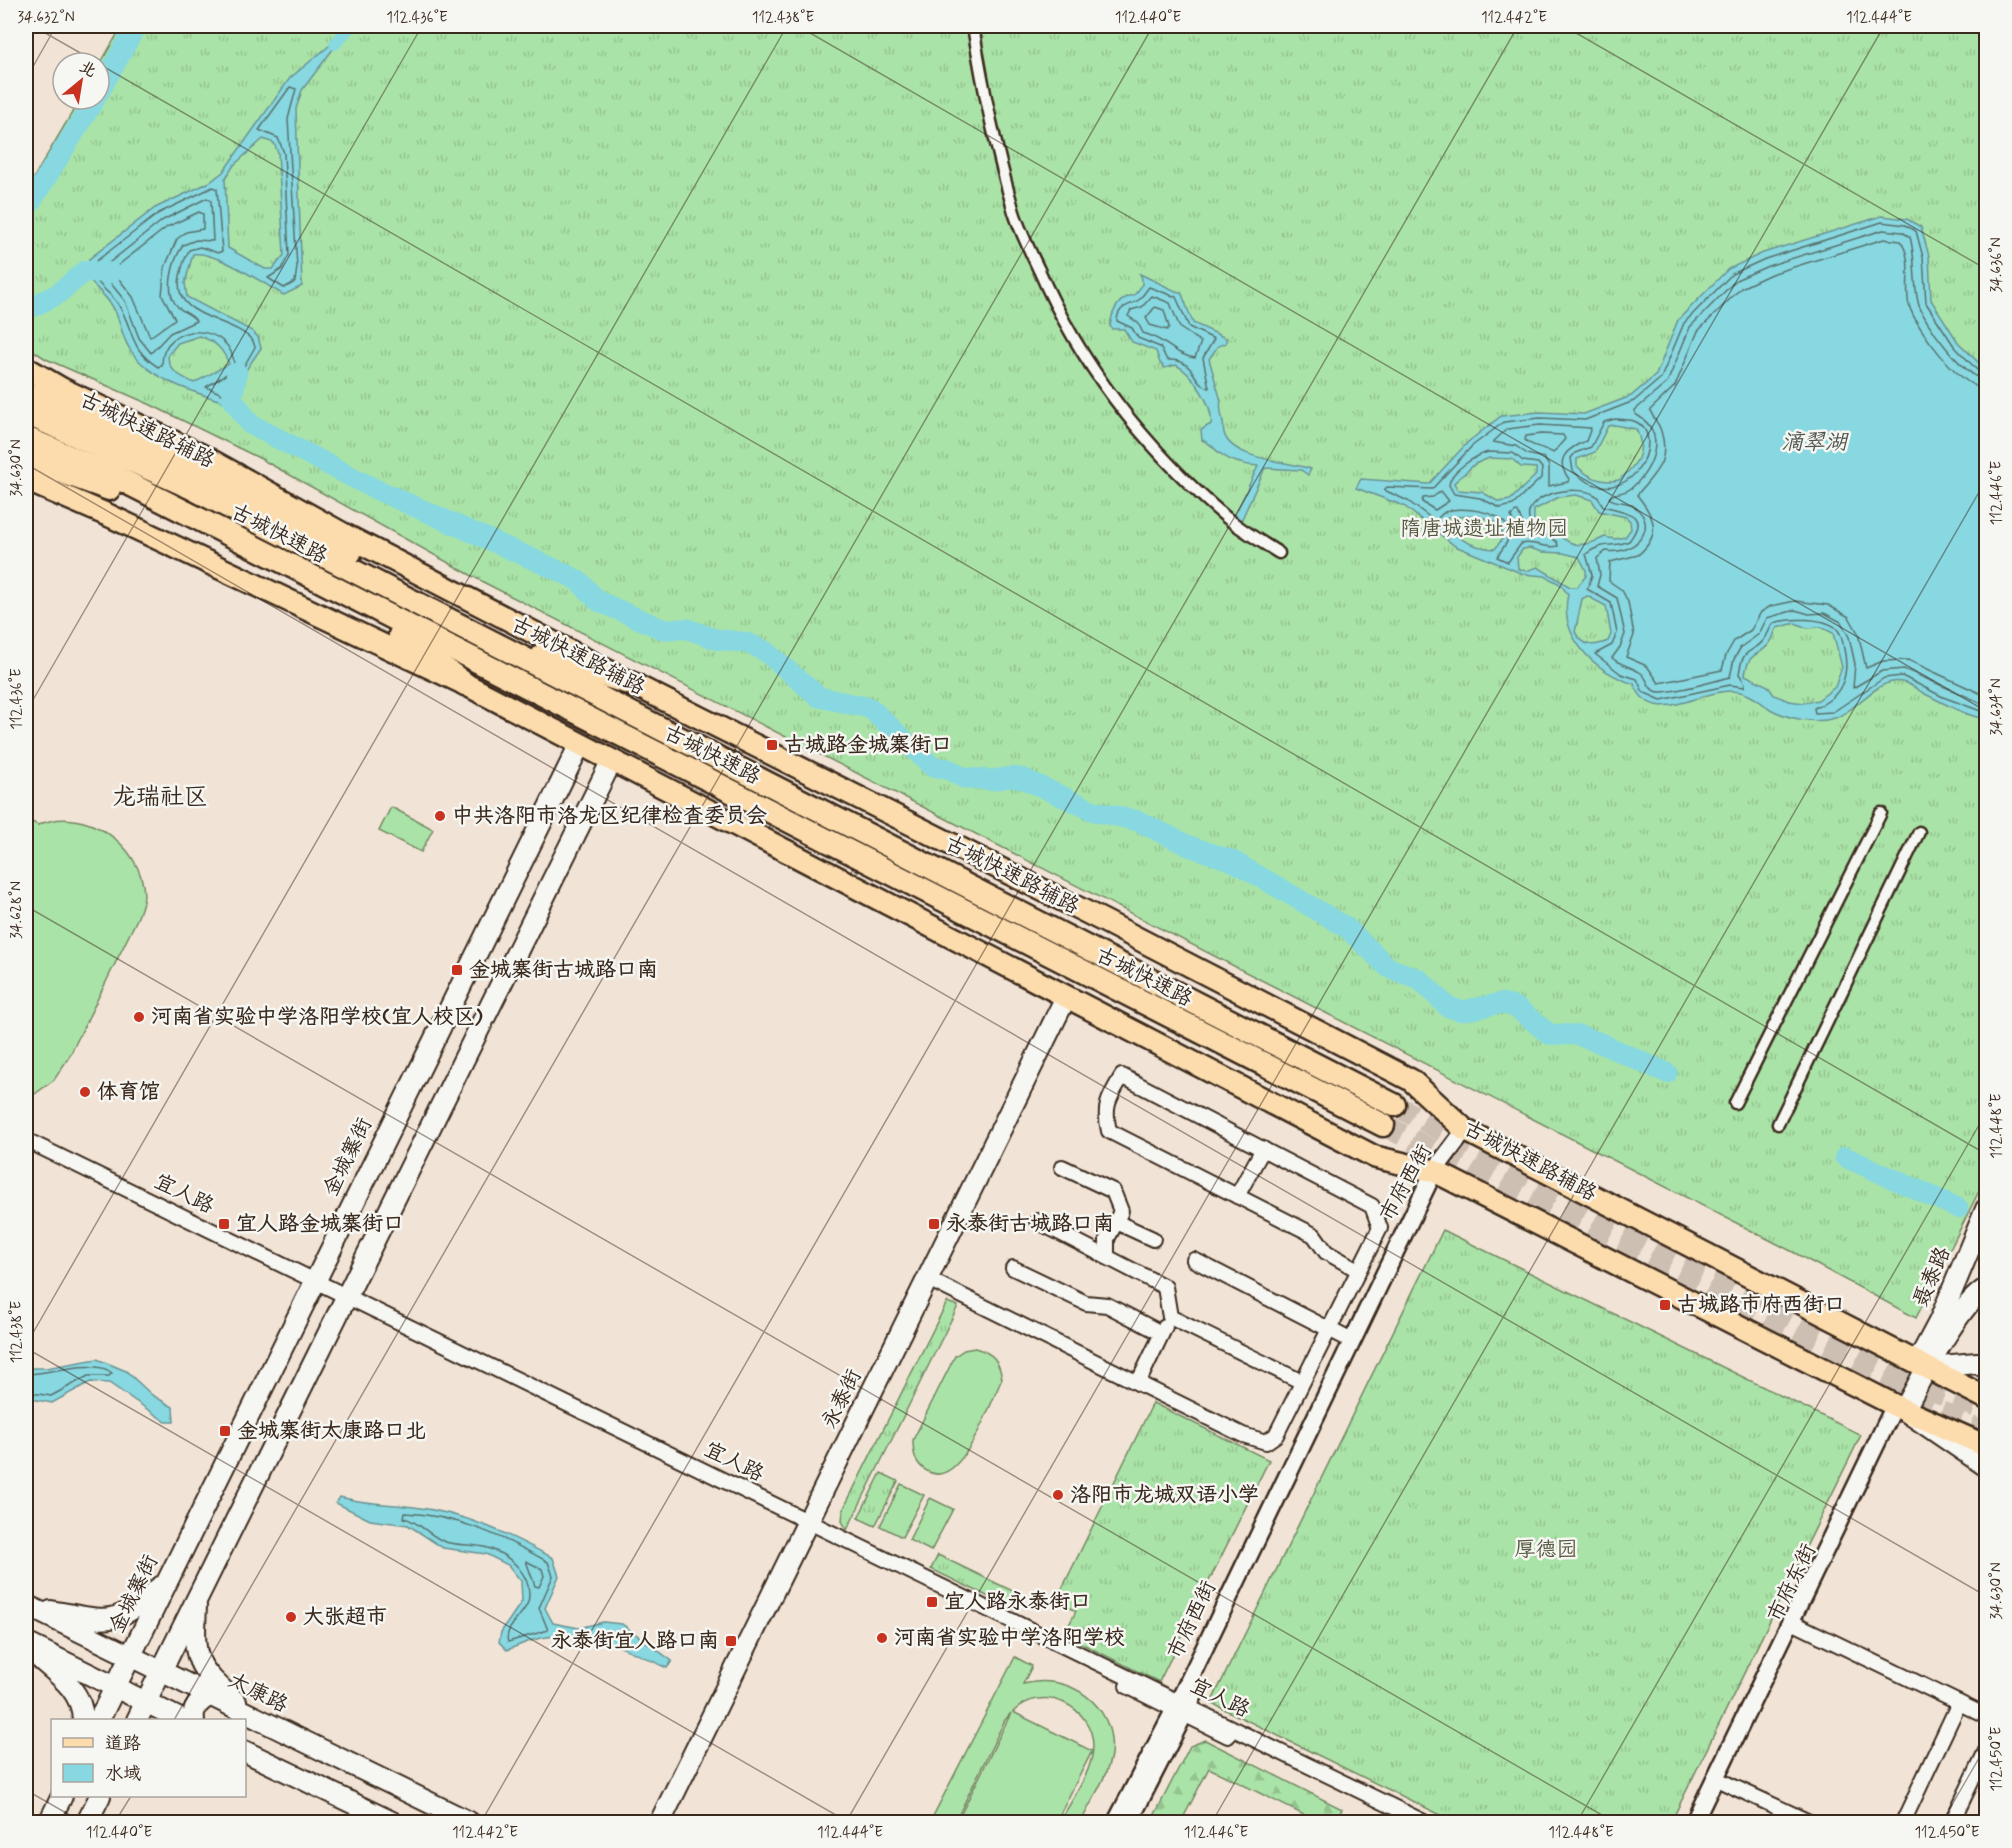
<svg xmlns="http://www.w3.org/2000/svg" width="2012" height="1848" viewBox="0 0 2012 1848" font-family="Mynerve,'LXGW WenKai TC',sans-serif">
<style>
.grass{fill:url(#grass-tufts);stroke:#728662;stroke-width:1.5}
.forest{fill:url(#forest-firs);stroke:#728662;stroke-width:1.5}
.pitch{fill:#aae3a7;stroke:#728662;stroke-width:1.5}
.water{fill:#87d8e1;stroke:#699293;stroke-width:1.5;fill-rule:evenodd}
.lines{fill:none;stroke-linecap:round;stroke-linejoin:round}
.shore{stroke:#59706c;stroke-width:1.5}
.canal{stroke:#87d8e1;stroke-width:12}
.river{stroke:#87d8e1;stroke-width:21}
.trunk-tunnel{stroke:#cdbfb1;stroke-width:22;stroke-dasharray:22 11;stroke-linecap:butt}
.pedestrian-casing{stroke:#3b2a1e;stroke-width:15}
.minor-casing{stroke:#3b2a1e;stroke-width:18}
.tertiary-casing{stroke:#3b2a1e;stroke-width:21}
.secondary-casing{stroke:#3b2a1e;stroke-width:24}
.primary-casing{stroke:#3b2a1e;stroke-width:26}
.trunk-casing{stroke:#3b2a1e;stroke-width:27}
.pedestrian{stroke:#f6f6f2;stroke-width:10}
.minor{stroke:#f6f6f2;stroke-width:14}
.tertiary{stroke:#f6f6f2;stroke-width:16}
.secondary{stroke:#f6f6f2;stroke-width:20}
.primary{stroke:#fcdcac;stroke-width:21}
.trunk{stroke:#fcdcac;stroke-width:22}
.ticks{fill:none;stroke:#3b2a1e;stroke-width:1.5;stroke-opacity:0.45}
.poi-dot{fill:#c8321e;stroke:#f6f6f2;stroke-width:2}
.labels{text-anchor:middle;dominant-baseline:central;stroke-width:5;stroke-linejoin:round;paint-order:stroke}
.street-label{font-size:21px;fill:#3b2a1e;stroke:#f6f6f2}
.park-label{font-size:21px;fill:#575840;stroke:#f6f6f2}
.poi-label{font-size:21px;font-weight:bold;fill:#3b2a1e;stroke:#f6f6f2;text-anchor:start}
.water-label{font-size:22px;font-style:italic;fill:#4e564f;stroke:#f6f6f2}
.quarter-label{font-size:24px;fill:#3b2a1e;stroke:#f6f6f2}
.neatline{fill:none;stroke:#3b2a1e;stroke-width:2}
.ticks-label{font-size:15px;text-anchor:middle;fill:#3b2a1e}
</style>
<defs>
<pattern id="grass-tufts" width="24" height="20" patternUnits="userSpaceOnUse" patternTransform="scale(1.5)"><rect width="24" height="20" fill="#aae3a7"/><path d="M3 7l-1-3M5 7V3M7 7l1-3M15 17l-1-3M17 17v-4M19 17l1-3" fill="none" stroke="#93c38f"/></pattern>
<pattern id="forest-firs" width="22" height="20" patternUnits="userSpaceOnUse" patternTransform="scale(1.5)"><rect width="22" height="20" fill="#aae3a7"/><path d="M5 1l3.5 6h-7zM16 11l3.5 6h-7z" fill="#93c38f"/></pattern>
</defs>
<rect width="100%" height="100%" fill="#f1e4d6"/>
<filter id="ink" filterUnits="userSpaceOnUse"><feTurbulence type="fractalNoise" baseFrequency=".0167" numOctaves="2"/><feDisplacementMap in="SourceGraphic" scale="12" xChannelSelector="R" yChannelSelector="G"/><feConvolveMatrix kernelMatrix="1 2 1 2 8 2 1 2 1" color-interpolation-filters="sRGB"/></filter>
<g filter="url(#ink)">
<g class="grass">
<path d="M122 26H1986V1177L1916 1318 1793 1252 485 583 261 459 149 404 46 359 26 346V191L80 99H99V66Z"/>
<path d="M1443 1230 1861 1435 1671 1822H1455L1211 1703Z"/>
<path d="M947 1302 958 1306 847 1530 842 1521 843 1510Z"/>
<path d="M1153 1403 1269 1460 1159 1682 1064 1635 1076 1611 1056 1601Z"/>
<path d="M881 1473 898 1481 875 1526 858 1518Z"/>
<path d="M938 1555 1021 1595 1014 1609 931 1569Z"/>
</g>
<path class="forest" d="M1205 1740 1342 1809 1336 1822H1318L1209 1768 1181 1822H1151L1190 1746Z"/>
<g class="pitch">
<path d="M391 807 433 829 421 852 379 831Z"/>
<path d="M26 819 38 825C84 804 143 845 144 895 144 902 140 911 138 917L69 1057 54 1080 32 1096H26Z"/>
<path d="M975 1348C993 1353 999 1360 1002 1379 991 1401 961 1492 927 1471 915 1464 913 1454 913 1440L955 1356 964 1350Z"/>
<path d="M901 1484 924 1495 902 1537 880 1526Z"/>
<path d="M930 1498 953 1509 931 1551 909 1540Z"/>
<path d="M1015 1657 1032 1666 1023 1684C1068 1672 1117 1704 1111 1755 1107 1778 1091 1801 1081 1822H1060C1071 1800 1093 1772 1093 1746 1093 1706 1042 1682 1013 1712L1092 1751 1056 1822H957L1011 1713 1005 1720 955 1822H930Z"/>
</g>
<g class="water">
<path d="M346 32 302 90 296 109 302 286 284 295C264 284 215 250 193 254L185 283 187 297 252 331 258 337 261 348 248 367 231 404C197 393 146 380 128 346 121 334 120 319 113 307 104 293 91 286 85 271L89 259 155 208 210 182 223 172 290 78ZM263 139 274 143 278 153 284 255 273 269H265L228 248 225 179 234 165ZM199 336C215 341 223 349 229 364L194 383C181 376 168 372 168 355L178 343Z"/>
<path d="M1882 216 1907 219 1921 227 1929 256 1931 300 1958 342 1981 365 1986 367V719C1965 716 1942 702 1923 693 1917 689 1909 683 1902 682 1877 677 1857 711 1835 718 1816 724 1789 719 1772 710 1759 702 1749 691 1731 691 1699 690 1652 729 1634 684 1596 672 1558 638 1568 594L1560 584 1545 576 1523 574 1455 546 1404 506 1356 488 1361 479 1429 484 1468 442 1501 416 1540 412 1584 414 1631 396 1656 375 1678 320 1728 269 1763 253ZM1614 425 1636 429C1647 452 1637 465 1619 480 1604 483 1589 478 1577 466V459L1595 452 1608 426ZM1489 458 1512 459 1521 467 1536 468V475L1510 500 1499 502 1482 492 1458 490 1454 483 1475 464ZM1576 495 1592 500 1599 511 1626 517 1630 521 1631 529 1625 537 1615 539 1605 537C1567 556 1566 535 1534 520V510L1559 497ZM1448 517C1467 517 1489 513 1502 528V539L1495 549C1474 548 1456 539 1443 522ZM1530 548 1542 552 1563 553 1579 557 1586 570V576L1577 587H1570L1538 567 1526 571 1518 569 1517 557 1523 549ZM1587 596 1606 606 1611 634 1608 641C1593 647 1584 647 1575 632L1582 599ZM1795 623 1807 628 1821 627 1833 633 1842 667 1835 687 1818 700 1804 703 1789 701 1774 695 1768 686 1745 675C1749 648 1761 658 1771 641 1774 637 1774 632 1777 628Z"/>
<path d="M1140 274 1182 294 1193 323 1226 338V343L1218 346 1209 359 1221 401C1219 409 1222 415 1223 423 1224 426 1223 430 1224 433 1231 460 1289 461 1311 469L1308 475 1301 470 1265 468 1241 521 1234 517 1258 466C1245 465 1231 462 1221 454 1212 449 1216 446 1202 440L1201 430 1211 424C1214 406 1192 373 1176 365L1165 368 1160 363 1156 351 1132 342 1124 329H1112L1110 326C1112 310 1118 298 1134 295 1141 288 1145 283 1140 274Z"/>
<path d="M97 1359 126 1371 152 1395 173 1407 174 1422H166L109 1383 90 1382 52 1403 26 1398V1368H46Z"/>
<path d="M340 1497C365 1504 389 1504 414 1507 465 1513 509 1534 553 1558L559 1576 545 1608 553 1623 579 1628 603 1622 622 1624 672 1661 667 1668C627 1649 594 1631 547 1637 534 1638 520 1645 507 1650L499 1642 501 1632 522 1601 521 1581 508 1565 486 1554 443 1548 408 1525 370 1520 336 1503Z"/>
</g>
<g class="lines">
<g class="shore">
<path d="M290 87 296 89 288 119 297 267 295 282 284 288 268 278 282 269 289 255 284 153 278 138 259 130Z"/>
<path d="M213 187 217 189 222 251 218 253 200 247 189 250C185 257 182 267 180 276 171 320 232 316 253 341L255 347 227 396 206 387 230 372 234 367C235 322 161 319 162 365L158 367C128 348 135 331 118 304 110 292 96 285 91 271L95 262 159 213Z"/>
<path d="M207 198 211 201 213 241 196 240 183 245C173 260 163 293 178 307 184 313 193 315 196 321L170 333 151 353 139 338 125 301 100 270 163 220Z"/>
<path d="M199 212 203 214V229L186 232 177 239 165 267 162 295 175 319 150 337 133 297 112 270 167 227Z"/>
<path d="M1149 287 1176 297 1189 327 1214 339 1203 358 1209 388C1190 382 1197 359 1167 360L1160 347 1138 338 1132 328 1117 321C1118 304 1130 307 1140 299 1143 295 1146 291 1149 287Z"/>
<path d="M1152 296 1170 303 1180 328 1201 342 1195 358C1174 355 1164 338 1143 333L1138 323 1128 316 1131 310 1142 307Z"/>
<path d="M1155 307 1164 310 1169 327 1167 330 1150 325 1146 318Z"/>
<path d="M1986 372 1977 370 1954 346 1926 303 1923 257 1916 231 1905 225 1882 222 1765 259 1732 274 1684 323 1661 378 1634 401 1585 420 1540 418 1504 422 1472 446 1432 489 1387 487 1384 490 1408 501 1435 521C1438 519 1441 514 1445 512 1459 505 1503 511 1508 529L1507 542 1497 557 1508 562 1521 544C1535 540 1545 550 1558 546L1557 542 1530 523C1519 495 1575 483 1595 495 1599 497 1601 503 1603 506 1624 512 1651 513 1629 541 1611 549 1605 540 1586 554L1592 575 1587 589 1611 603 1617 633 1612 645 1595 654 1621 674 1637 679 1643 692 1661 700 1730 685 1744 687 1745 683 1739 674C1743 645 1752 655 1764 640 1768 635 1769 628 1774 623 1788 618 1823 617 1836 628 1841 632 1843 642 1844 649 1850 675 1842 698 1814 708L1815 713 1833 712 1884 678 1902 676 1943 697 1986 713"/>
<path d="M1986 380C1966 379 1922 321 1918 302 1913 280 1916 259 1910 237L1902 232 1883 230 1768 266 1736 280 1690 327 1667 383 1635 410V414C1669 432 1654 470 1630 489 1623 494 1614 492 1609 498 1616 504 1627 500 1635 507 1661 528 1633 556 1606 551L1597 558 1600 575 1597 586 1617 598 1625 634 1620 647 1612 658C1621 665 1632 667 1641 673 1648 678 1647 688 1655 691 1665 696 1717 680 1730 677L1734 659 1741 647 1759 634 1767 618 1795 610 1809 614 1824 613 1841 622 1849 637 1855 664 1853 688 1882 671 1904 669 1986 705"/>
<path d="M1986 389C1961 388 1916 329 1909 305 1904 285 1914 258 1900 241L1884 239 1771 274 1741 288 1698 331 1675 386 1650 410C1652 417 1659 423 1661 431 1671 463 1654 473 1637 495 1654 516 1663 534 1638 555L1610 562 1609 581 1622 590 1628 602 1634 635 1626 657 1647 666 1659 683 1722 670 1726 655 1734 641 1751 630 1761 612 1771 606 1795 601 1828 605 1849 617 1858 633 1866 668 1883 661 1908 660 1986 696"/>
<path d="M1615 419C1621 420 1628 419 1634 421 1672 436 1626 521 1573 471L1571 458 1575 453 1591 447 1604 422Z"/>
<path d="M1540 425 1591 428 1586 441C1568 448 1553 459 1569 479L1568 482 1549 486V466L1544 458 1527 454 1516 446 1493 442 1507 429Z"/>
<path d="M1541 434 1563 435 1565 439 1553 453C1544 447 1532 447 1525 440L1526 436Z"/>
<path d="M1488 452 1513 453 1523 461 1538 463 1542 468 1541 478 1513 505 1500 508 1480 498 1454 494 1449 485C1450 471 1475 456 1488 452Z"/>
<path d="M1441 491 1449 501 1435 510 1422 502 1423 498 1433 497Z"/>
<path d="M1517 511 1527 532 1519 536 1511 516Z"/>
<path d="M26 1374C48 1374 96 1358 112 1373L109 1376H88L51 1396 26 1392"/>
<path d="M405 1513C457 1515 504 1537 548 1562L553 1576 539 1608 548 1630 508 1642C503 1628 524 1615 528 1602 534 1576 510 1555 488 1548 474 1543 457 1547 443 1541 429 1535 418 1521 404 1518Z"/>
<path d="M526 1561 542 1569 544 1576 539 1587 535 1586Z"/>
</g>
<path class="canal" d="M335 44 351 26"/>
<g class="river">
<path d="M99 92 136 26"/>
<path d="M26 210 95 99"/>
<path d="M26 310 58 294 85 271 111 273"/>
<path d="M237 373 232 398 250 424 371 487 568 575 580 582 598 601 662 629H688L715 639 747 643 765 651 819 697 870 708 933 767 948 769 964 778 992 780 1011 777 1024 779 1094 811 1138 821 1189 846 1233 861 1346 927 1389 968 1419 979 1448 1007 1462 1011 1502 1003 1517 1008 1549 1034 1577 1035 1598 1042 1667 1073"/>
<path d="M1845 1157 1958 1208"/>
</g>
<g class="trunk-tunnel">
<path d="M1394 1105 1923 1386"/>
<path d="M1383 1125 1918 1401 1986 1434"/>
<path d="M1924 1387 1986 1410"/>
</g>
<g class="pedestrian-casing">
<g id="pedestrian">
<path d="M973 26C983 89 996 150 1014 212 1020 231 1030 251 1039 270 1081 366 1147 450 1227 518 1243 531 1262 542 1279 553"/>
<path d="M1735 1103 1881 813"/>
<path d="M1778 1124 1919 832"/>
</g>
</g>
<g class="minor-casing">
<g id="minor">
<path d="M26 1140 1424 1822"/>
<path d="M1062 1167 1113 1191 1121 1211 1116 1222 1153 1239"/>
<path d="M1237 1196 1263 1149"/>
<path d="M1037 1221 1165 1287 1170 1317 1302 1382"/>
<path d="M1107 1257V1239L1116 1222"/>
<path d="M1194 1260 1352 1341"/>
<path d="M1013 1268 1086 1303 1107 1305 1161 1333"/>
<path d="M928 1279 1243 1435 1266 1442 1276 1435 1380 1228 1372 1206 1122 1076C1109 1098 1103 1106 1109 1131L1314 1235 1326 1252 1358 1270"/>
<path d="M1138 1383 1165 1327"/>
<path d="M1798 1625 1986 1716"/>
<path d="M1127 1686 1228 1736"/>
<path d="M1723 1782 1809 1822"/>
<path d="M1903 1822 1959 1703"/>
<path d="M1952 1822 1986 1751"/>
</g>
</g>
<g class="tertiary-casing">
<g id="tertiary">
<path d="M1116 1822 1179 1701 1434 1171 1465 1130"/>
<path d="M1129 1822 1195 1693"/>
<path d="M1694 1822 1895 1405"/>
</g>
</g>
<g class="secondary-casing">
<g id="secondary">
<path d="M1986 1289C1960 1301 1919 1383 1904 1410L1986 1466"/>
<path d="M1922 1354 1939 1322 1986 1209"/>
<path d="M1928 1367 1977 1363 1986 1368"/>
<path d="M26 1605 469 1822"/>
<path d="M196 1606C193 1661 195 1665 236 1702"/>
<path d="M51 1611C110 1621 113 1628 160 1587"/>
<path d="M26 1643 182 1720"/>
<path d="M39 1658C59 1675 83 1692 83 1720"/>
<path d="M99 1720 579 746"/>
<path d="M137 1720 611 762"/>
<path d="M194 1720C192 1708 199 1702 209 1696"/>
<path d="M244 1751 392 1822"/>
<path d="M49 1822 62 1796"/>
<path d="M87 1822 100 1796"/>
<path d="M660 1822 1066 997"/>
</g>
</g>
<g class="primary-casing">
<g id="primary">
<path d="M26 368 62 389 201 455 345 535 635 685 1104 921 1411 1080 1465 1130 1986 1398"/>
<path d="M26 480 110 516 465 684 1375 1157 1434 1171 1904 1410 1986 1446"/>
</g>
</g>
<g class="trunk-casing">
<g id="trunk">
<path d="M26 393 153 450 350 553"/>
<path d="M26 413 190 487 1394 1105"/>
<path d="M26 438 110 474 276 558 1383 1125"/>
<path d="M26 459 109 489"/>
<path d="M400 635 465 684"/>
<path d="M542 656 635 685"/>
</g>
</g>
<use href="#pedestrian" class="pedestrian"/>
<use href="#minor" class="minor"/>
<use href="#tertiary" class="tertiary"/>
<use href="#secondary" class="secondary"/>
<use href="#primary" class="primary"/>
<use href="#trunk" class="trunk"/>
</g>
</g>
<path class="ticks" d="M33 26 98 63M798 26 1986 711M1564 26 1986 269M99 64 1986 1154M26 79 56 26M26 464 1986 1596M26 712 422 26M26 906 1614 1822M26 1345 787 26M26 1348 848 1822M174 1720 1153 26M26 1790 82 1822M115 1822 131 1796M481 1822 1518 26M846 1822 1884 26M1212 1822 1986 480M1577 1822 1986 1113M1942 1822 1986 1746"/>
<g class="poi-dot">
<rect x="766" y="739" width="12" height="12" rx="3"/>
<circle cx="440" cy="816" r="6"/>
<rect x="451" y="964" width="12" height="12" rx="3"/>
<circle cx="139" cy="1017" r="6"/>
<circle cx="85" cy="1092" r="6"/>
<rect x="218" y="1218" width="12" height="12" rx="3"/>
<rect x="928" y="1218" width="12" height="12" rx="3"/>
<rect x="1659" y="1299" width="12" height="12" rx="3"/>
<rect x="219" y="1425" width="12" height="12" rx="3"/>
<circle cx="1058" cy="1495" r="6"/>
<rect x="926" y="1596" width="12" height="12" rx="3"/>
<circle cx="291" cy="1617" r="6"/>
<circle cx="882" cy="1638" r="6"/>
<rect x="725" y="1635" width="12" height="12" rx="3"/>
</g>
<g class="labels">
<g class="street-label">
<text transform="translate(147 430) rotate(26)">古城快速路辅路</text>
<text transform="translate(279 534) rotate(27)">古城快速路</text>
<text transform="translate(578 656) rotate(27)">古城快速路辅路</text>
<text transform="translate(712 755) rotate(27)">古城快速路</text>
<text transform="translate(1012 875) rotate(27)">古城快速路辅路</text>
<text transform="translate(1144 977) rotate(27)">古城快速路</text>
<text transform="translate(348 1157) rotate(-64)">金城寨街</text>
<text transform="translate(1530 1161) rotate(28)">古城快速路辅路</text>
<text transform="translate(1406 1183) rotate(-61)">市府西街</text>
<text transform="translate(184 1194) rotate(26)">宜人路</text>
<text transform="translate(1932 1277) rotate(-67)">聂泰路</text>
<text transform="translate(842 1399) rotate(-64)">永泰街</text>
<text transform="translate(734 1462) rotate(26)">宜人路</text>
<text transform="translate(1792 1583) rotate(-64)">市府东街</text>
<text transform="translate(134 1594) rotate(-64)">金城寨街</text>
<text transform="translate(1192 1620) rotate(-64)">市府西街</text>
<text transform="translate(258 1693) rotate(26)">太康路</text>
<text transform="translate(1220 1698) rotate(26)">宜人路</text>
</g>
<g class="park-label">
<text x="1484" y="529">隋唐城遗址植物园</text>
<text x="1546" y="1550">厚德园</text>
</g>
<g class="poi-label">
<text x="784" y="745">古城路金城寨街口</text>
<text x="452" y="816">中共洛阳市洛龙区纪律检查委员会</text>
<text x="469" y="970">金城寨街古城路口南</text>
<text x="151" y="1017">河南省实验中学洛阳学校(宜人校区)</text>
<text x="97" y="1092">体育馆</text>
<text x="236" y="1224">宜人路金城寨街口</text>
<text x="946" y="1224">永泰街古城路口南</text>
<text x="1677" y="1305">古城路市府西街口</text>
<text x="237" y="1431">金城寨街太康路口北</text>
<text x="1070" y="1495">洛阳市龙城双语小学</text>
<text x="944" y="1602">宜人路永泰街口</text>
<text x="303" y="1617">大张超市</text>
<text x="894" y="1638">河南省实验中学洛阳学校</text>
<text x="719" y="1641" text-anchor="end">永泰街宜人路口南</text>
</g>
<g class="water-label">
<text x="1814" y="443">滴翠湖</text>
</g>
<g class="quarter-label">
<text x="160" y="797">龙瑞社区</text>
</g>
</g>
<rect width="2012" height="1848" fill="none" stroke="#f6f6f2" stroke-width="66"/>
<rect x="51" y="1719" width="195" height="78" fill="#f6f6f2" stroke="#aba49d" stroke-width="1.5"/>
<rect x="63" y="1738" width="30" height="9" fill="#fcdcac" stroke="#aba49d" stroke-width="1.5"/>
<text x="105" y="1749" font-size="18" fill="#3b2a1e">道路</text>
<rect x="63" y="1764" width="30" height="18" fill="#87d8e1" stroke="#aba49d" stroke-width="1.5"/>
<text x="105" y="1779" font-size="18" fill="#3b2a1e">水域</text>
<g transform="translate(81 81) rotate(30)"><circle r="28" fill="#f6f6f2" stroke="#aba49d" stroke-width="1.5"/>
<path d="M0-4.5L10 22L0 15L-10 22Z" fill="#c8321e"/>
<text y="-9" font-size="16" font-weight="bold" text-anchor="middle" fill="#3b2a1e">北</text>
</g>
<rect x="33" y="33" width="1946" height="1782" class="neatline"/>
<g class="ticks-label">
<text x="46" y="22">34.632°N</text>
<text x="417" y="22">112.436°E</text>
<text x="783" y="22">112.438°E</text>
<text x="1148" y="22">112.440°E</text>
<text x="1514" y="22">112.442°E</text>
<text x="1879" y="22">112.444°E</text>
<text transform="translate(1996 265) rotate(-90)" y="5">34.636°N</text>
<text transform="translate(16 468) rotate(-90)" y="5">34.630°N</text>
<text transform="translate(1996 493) rotate(-90)" y="5">112.446°E</text>
<text transform="translate(16 699) rotate(-90)" y="5">112.436°E</text>
<text transform="translate(1996 707) rotate(-90)" y="5">34.634°N</text>
<text transform="translate(16 910) rotate(-90)" y="5">34.628°N</text>
<text transform="translate(1996 1126) rotate(-90)" y="5">112.448°E</text>
<text transform="translate(16 1332) rotate(-90)" y="5">112.438°E</text>
<text transform="translate(1996 1591) rotate(-90)" y="5">34.630°N</text>
<text transform="translate(1996 1759) rotate(-90)" y="5">112.450°E</text>
<text x="119" y="1837">112.440°E</text>
<text x="485" y="1837">112.442°E</text>
<text x="850" y="1837">112.444°E</text>
<text x="1216" y="1837">112.446°E</text>
<text x="1581" y="1837">112.448°E</text>
<text x="1947" y="1837">112.450°E</text>
</g>
</svg>
